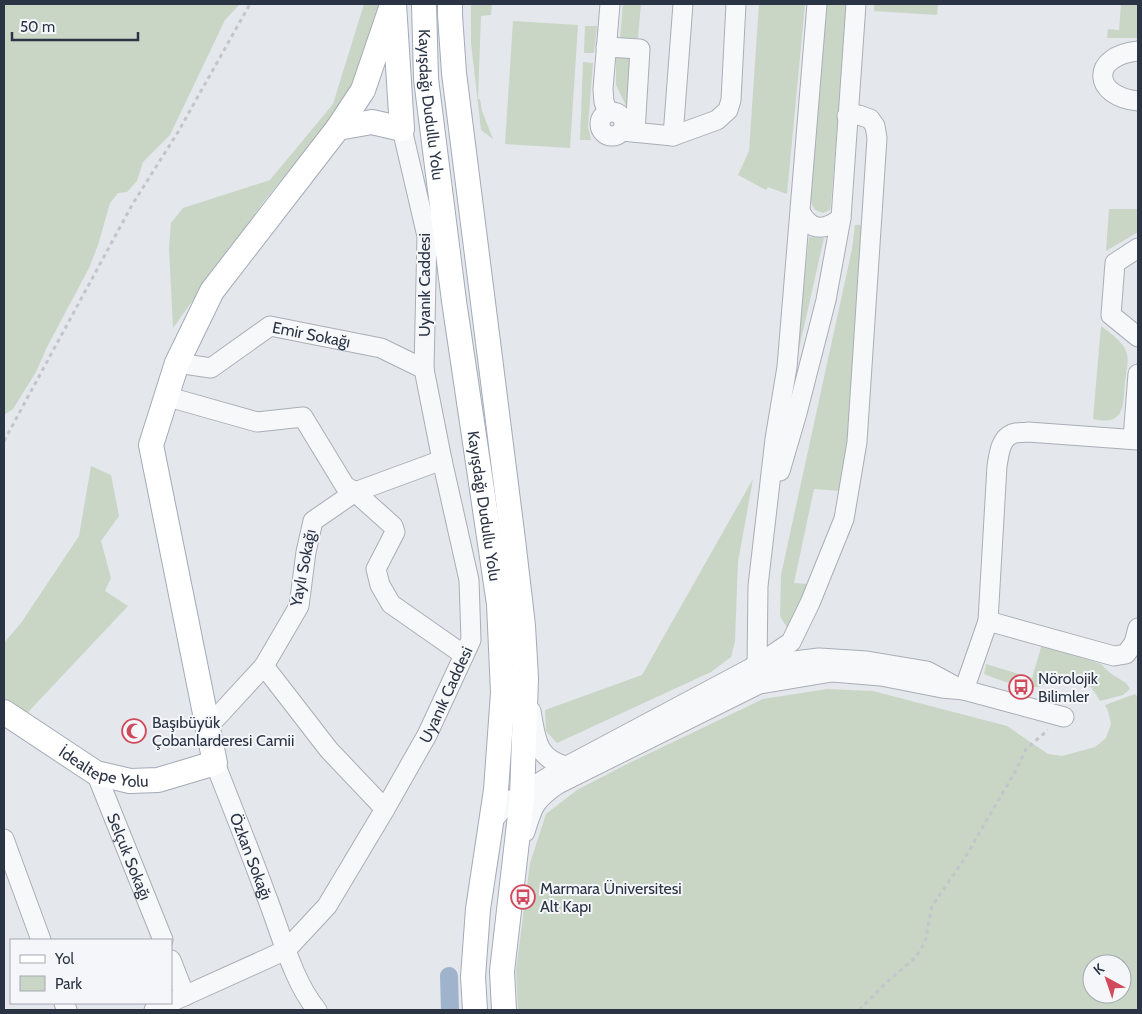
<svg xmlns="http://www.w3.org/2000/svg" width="1142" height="1014" viewBox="0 0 1142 1014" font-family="Cabin,sans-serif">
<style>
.green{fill:#c9d6c5;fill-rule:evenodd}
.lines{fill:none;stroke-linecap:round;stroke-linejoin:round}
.canal{stroke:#9fb4cc;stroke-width:18}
.minor-casing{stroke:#a9aeb7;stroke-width:21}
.major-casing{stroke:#a3abb8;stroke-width:26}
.path{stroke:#c2c5cb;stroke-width:3;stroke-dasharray:4 4;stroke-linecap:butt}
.minor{stroke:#f7f8fa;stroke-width:19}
.major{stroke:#fff;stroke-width:24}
.labels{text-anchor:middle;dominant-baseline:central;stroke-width:4;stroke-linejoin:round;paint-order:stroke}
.street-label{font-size:16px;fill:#2b3445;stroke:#f4f6f9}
.poi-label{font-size:16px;fill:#2b3445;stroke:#f4f6f9;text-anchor:start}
</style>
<rect width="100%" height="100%" fill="#e4e7ec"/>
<g class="green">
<path d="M4 4H240L225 20 170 135 143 162 137 181 127 192 118 193 110 203 98 245 89 268 47 347 36 372 13 409 4 415Z"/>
<path d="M364 4H379L368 46 352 88 342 106 265 200 173 328 169 248 171 223 183 208 270 180 333 104Z"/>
<path d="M471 4H492L491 15 481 16 478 99H480L482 111 493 139 481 130 471 43Z"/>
<path d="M623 4H641L638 38H620Z"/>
<path d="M759 4H805L787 194 768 187 766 190 738 175 749 151Z"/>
<path d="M825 4H847L831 204 830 210 823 213 815 210 810 201Z"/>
<path d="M874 4H938L937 15 874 11Z"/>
<path d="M1121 4H1138V38H1107L1108 29 1119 30Z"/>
<path d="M513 21 578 25 570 148 505 144Z"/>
<path d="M585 26H597L594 53H584Z"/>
<path d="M616 57H632L628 110 616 85Z"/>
<path d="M583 62 593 63 588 126 591 140H580Z"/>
<path d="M1109 209H1138V232L1106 251Z"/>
<path d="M855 225H864L856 399 841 491 814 489 794 583 809 584 789 631 780 616 781 575 852 249Z"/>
<path d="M809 237 824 238 794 371Z"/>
<path d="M1101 326C1109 332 1125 343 1127 354 1129 362 1126 373 1125 382 1123 407 1125 426 1093 419Z"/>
<path d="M91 466 111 475 119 516 101 541 111 578 105 591 128 606 30 710 27 714 4 700V643L21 623 79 536Z"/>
<path d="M753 479 738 562 735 641 731 657 711 672 557 743 546 731 545 710 642 675Z"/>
<path d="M1042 644 1101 664 1110 673 1126 683 1130 689 1123 695 1100 701C1087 678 1078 674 1053 682 1048 683 1042 686 1038 687 1021 688 999 680 984 674L986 664 1032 678Z"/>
<path d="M827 689 873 691 1007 726 1048 754 1062 756 1095 747 1106 738 1111 724 1108 711 1105 705 1135 694 1138 697V1010H518L516 970 530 863 546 814 577 790 627 764 763 699ZM1092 964H1122V994H1092Z"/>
</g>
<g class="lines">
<path class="canal" d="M449 976 450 1010"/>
<g class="minor-casing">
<g id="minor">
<path d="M606 47 640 49 635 132"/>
<path d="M1138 51C1089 56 1093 97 1138 101"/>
<circle cx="612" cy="124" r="12"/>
<path d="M608 112 604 102 603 89 610 4"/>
<path d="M622 131 673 136 717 120 728 110 731 100 736 4"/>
<path d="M673 136 683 4"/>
<path d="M801 213C811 232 826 230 841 218"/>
<path d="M1138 248 1115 263 1111 315 1138 337"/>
<path id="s1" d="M177 363 211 368 270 326 381 348 424 369"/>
<path d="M165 396 257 422 303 417 345 486 355 492 393 526 395 532 376 569 380 585 391 604 464 655"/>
<path d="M1133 439 1138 374"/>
<path d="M780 471 797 413 826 300 841 218 856 4"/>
<path d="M988 621 1114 656 1126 654 1134 643 1138 628"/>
<path d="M760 665 819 658 867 661 927 671 953 685"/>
<path d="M264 666 329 750 385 809"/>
<path d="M759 684 757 665 758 586 775 439 787 367 817 4"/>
<path d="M964 690 988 621 997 466C999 455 1000 439 1012 434 1016 432 1023 433 1028 432L1138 440"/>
<path d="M531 711C536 739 536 758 566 766"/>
<path d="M207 728 264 666 299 606 306 552 313 521 355 492 442 460"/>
<path id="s2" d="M215 763C232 807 250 851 266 895 280 930 293 982 317 1010"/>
<path id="s3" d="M96 773 163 940"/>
<path d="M491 823 507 803 556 772 757 665 791 642 810 603 844 519 857 442 877 138 875 126 870 119 859 115 847 116"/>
<path d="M525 832C533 805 535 800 558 784L759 684 832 672 881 676 942 688 964 690 1064 717"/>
<path d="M4 839 41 940"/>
<path d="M171 960 185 996"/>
<path id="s4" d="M171 1002 286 950 327 906 385 809 427 735 471 640 469 580 442 460 424 369 427 236 402 129"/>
<path d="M64 1003 67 1010"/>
<path d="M154 1010 170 1003"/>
</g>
</g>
<g class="major-casing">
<g id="major">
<path id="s5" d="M424 4 426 79 454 301 499 604 503 693 496 790 478 909 473 977 475 1010"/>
<path d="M450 4V15L454 73 513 540 523 626 526 678 522 798 502 971 504 1010"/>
<path d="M338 128 363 90 391 8"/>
<path id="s6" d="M4 712 96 773 130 781 158 780 215 763 151 445 177 363 212 291 338 128 372 122 402 129 394 4"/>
</g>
</g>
<g class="path">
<path d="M4 441 132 205 178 132 250 4"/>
<path d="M1137 717H1138"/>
<path d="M859 1010 887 982 916 957 925 942 932 906 963 861 1017 768 1026 749 1048 730"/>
</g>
<use href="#minor" class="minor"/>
<use href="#major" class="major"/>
</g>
<defs>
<g id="bus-ring" transform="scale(1.25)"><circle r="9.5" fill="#f4f6f9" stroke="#d1495b" stroke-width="1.5"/><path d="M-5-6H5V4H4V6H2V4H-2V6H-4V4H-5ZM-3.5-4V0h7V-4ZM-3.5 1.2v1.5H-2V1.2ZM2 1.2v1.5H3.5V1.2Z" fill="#d1495b"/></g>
<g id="mosque-ring" transform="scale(1.25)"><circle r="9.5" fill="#f4f6f9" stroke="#d1495b" stroke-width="1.5"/><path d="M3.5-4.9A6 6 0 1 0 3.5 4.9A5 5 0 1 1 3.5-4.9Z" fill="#d1495b"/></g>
</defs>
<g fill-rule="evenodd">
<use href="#bus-ring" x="1021" y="687"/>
<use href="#mosque-ring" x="134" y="731"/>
<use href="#bus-ring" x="523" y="897"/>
</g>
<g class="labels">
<g class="street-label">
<text stroke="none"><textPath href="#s5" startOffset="101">Kayışdağı Dudullu Yolu</textPath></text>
<text transform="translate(424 285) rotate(-90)">Uyanık Caddesi</text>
<text stroke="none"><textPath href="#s1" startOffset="149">Emir Sokağı</textPath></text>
<text stroke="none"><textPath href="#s5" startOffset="506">Kayışdağı Dudullu Yolu</textPath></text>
<text transform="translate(303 568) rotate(-79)">Yaylı Sokağı</text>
<text stroke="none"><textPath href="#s4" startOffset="429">Uyanık Caddesi</textPath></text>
<text stroke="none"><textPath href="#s6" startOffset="116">İdealtepe Yolu</textPath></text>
<text stroke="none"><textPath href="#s3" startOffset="90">Selçuk Sokağı</textPath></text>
<text stroke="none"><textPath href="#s2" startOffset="100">Özkan Sokağı</textPath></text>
</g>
<g class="poi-label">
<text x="1038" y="678">Nörolojik<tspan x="1038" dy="18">Bilimler</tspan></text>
<text x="152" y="722">Başıbüyük<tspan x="152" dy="18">Çobanlarderesi Camii</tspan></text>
<text x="540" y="888">Marmara Üniversitesi<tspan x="540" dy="18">Alt Kapı</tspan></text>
</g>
</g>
<rect width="1142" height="1014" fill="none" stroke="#2b3445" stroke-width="10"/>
<rect x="10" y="939" width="162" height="65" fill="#f4f6f9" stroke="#a4a8b1"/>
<rect x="20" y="955" width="25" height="8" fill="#ffffff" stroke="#a4a8b1"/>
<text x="55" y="964" font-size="15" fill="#2b3445">Yol</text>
<rect x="20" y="976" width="25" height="15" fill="#c9d6c5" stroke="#a4a8b1"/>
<text x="55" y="989" font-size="15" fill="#2b3445">Park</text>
<g transform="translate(1107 979) rotate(320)"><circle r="24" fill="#f4f6f9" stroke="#a4a8b1"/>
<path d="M0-4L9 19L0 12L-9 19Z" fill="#d1495b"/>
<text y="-8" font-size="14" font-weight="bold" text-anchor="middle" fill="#2b3445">K</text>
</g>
<path d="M12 32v8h126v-8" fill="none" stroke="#2b3445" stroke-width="2.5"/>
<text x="20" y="32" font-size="15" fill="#2b3445" stroke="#f4f6f9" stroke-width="4" paint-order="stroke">50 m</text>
</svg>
